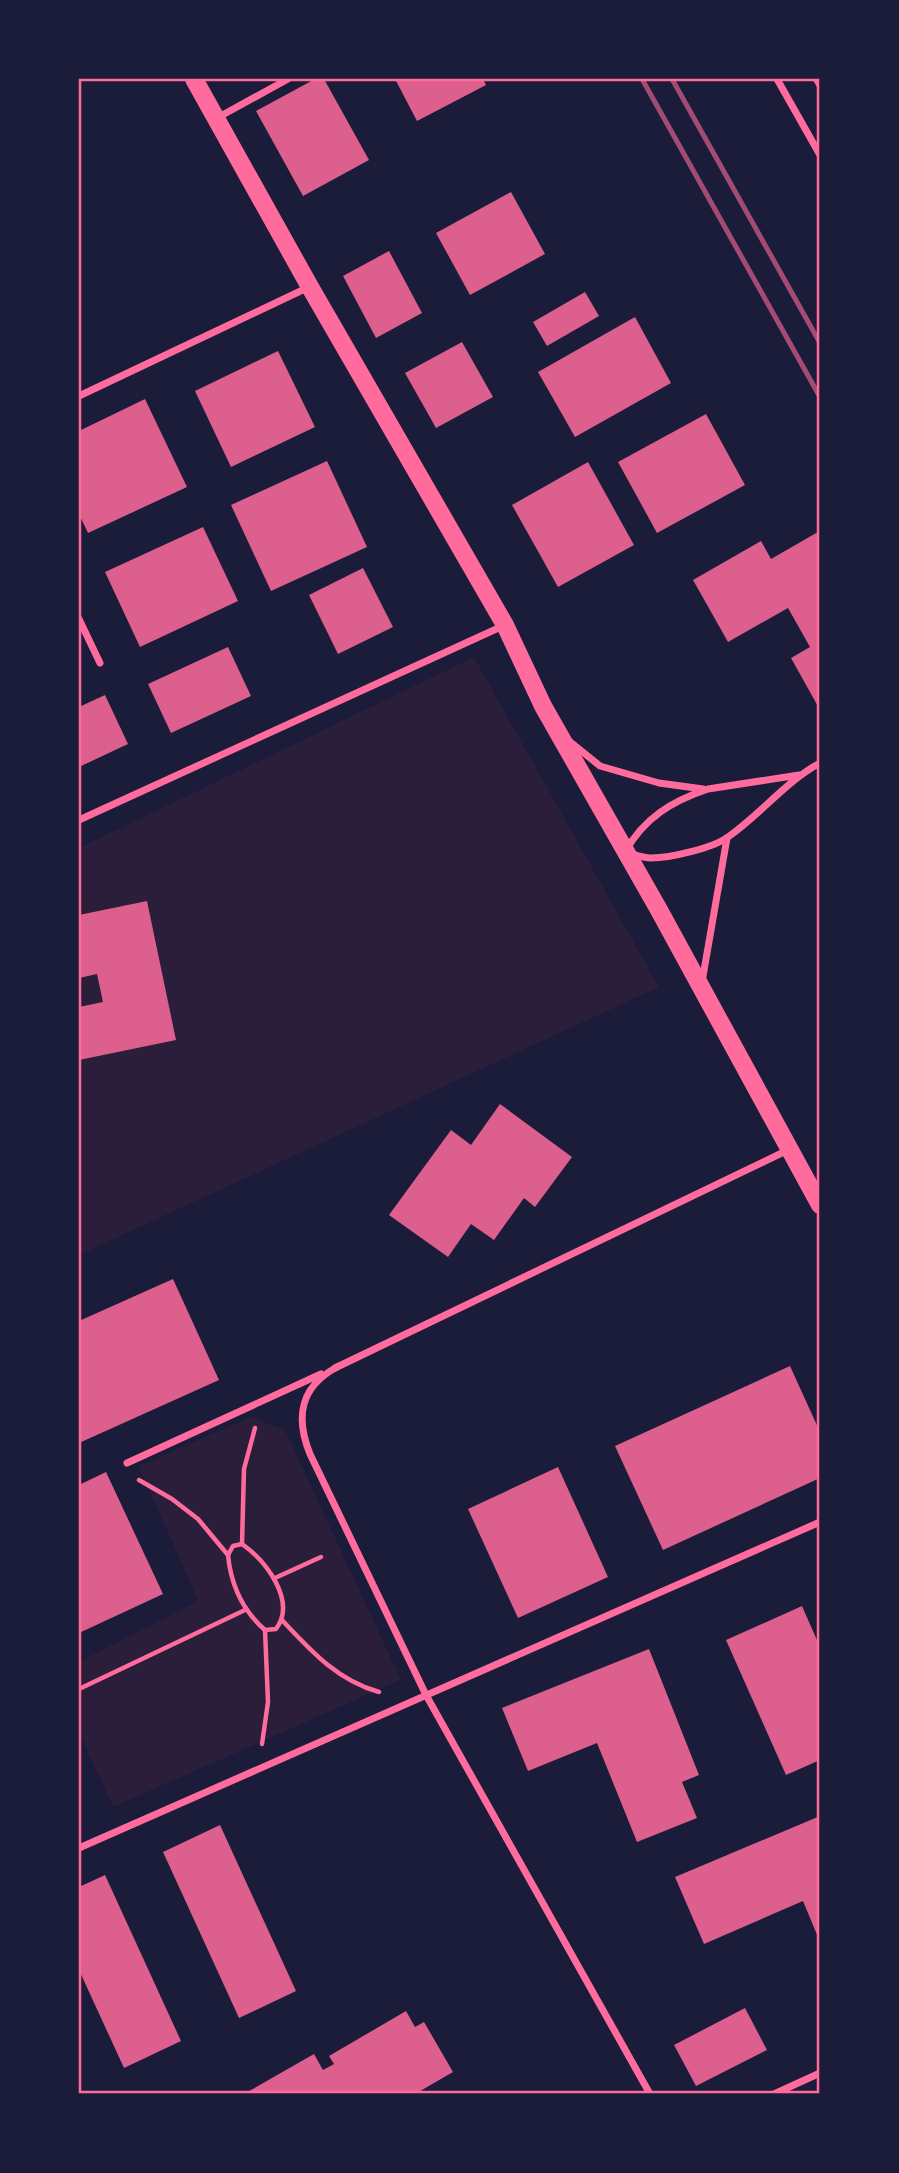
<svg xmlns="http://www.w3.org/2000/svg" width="899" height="2173" viewBox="0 0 899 2173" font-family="'Sofia Sans Condensed',sans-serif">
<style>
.green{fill:#2a1e3b}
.building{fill:#dd5f8e}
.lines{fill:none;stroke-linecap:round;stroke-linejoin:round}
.path{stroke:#ff6b9d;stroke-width:4.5}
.minor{stroke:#ff6b9d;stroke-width:7}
.primary{stroke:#ff6b9d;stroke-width:18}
.rail{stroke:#a44b75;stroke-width:5}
.neatline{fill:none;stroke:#ff6b9d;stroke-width:2.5}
</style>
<rect width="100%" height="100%" fill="#1b1b3a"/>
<g class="green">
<path d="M474 657 659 987 79 1255V848Z"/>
<path d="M251 1417 285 1430 401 1680 113 1807 79 1732V1662L198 1601 139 1466Z"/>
</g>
<g class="building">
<path d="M315 79H324L369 160 303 196 256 111Z"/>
<path d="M395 79H483L486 85 417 121Z"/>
<path d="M511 192 545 254 470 295 436 233Z"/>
<path d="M389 251 422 313 376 338 343 276Z"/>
<path d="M585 292 599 316 547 346 533 322Z"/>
<path d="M635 317 671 383 575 437 538 372Z"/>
<path d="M462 342 493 397 436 428 405 373Z"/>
<path d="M278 351 315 427 231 467 195 391Z"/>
<path d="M145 399 187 487 88 533 79 514V431Z"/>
<path d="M706 414 745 485 657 533 618 462Z"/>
<path d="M327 461 367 547 271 591 231 505Z"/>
<path d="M588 462 634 545 558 587 512 505Z"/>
<path d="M203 527 238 601 140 647 105 572Z"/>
<path d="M818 532 820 536V710L791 658 810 647 788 608 728 642 693 580 761 541 771 559Z"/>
<path d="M363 568 393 627 338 654 309 595Z"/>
<path d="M228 647 251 696 171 733 148 684Z"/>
<path d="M105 695 128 744 79 767V707Z"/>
<path d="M147 901 176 1040 79 1060V1007L103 1002 97 974 79 978V915Z"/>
<path d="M500 1104 572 1157 535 1207 524 1198 494 1240 471 1224 448 1257 389 1215 451 1130 471 1145Z"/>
<path d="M173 1279 219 1380 79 1443V1321Z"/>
<path d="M790 1366 820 1432V1478L663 1550 615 1446Z"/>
<path d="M558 1467 608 1577 518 1618 468 1509Z"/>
<path d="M106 1472 163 1594 79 1633V1485Z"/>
<path d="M802 1606 820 1647V1760L786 1775 726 1640Z"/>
<path d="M649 1649 699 1775 682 1782 697 1818 637 1842 597 1743 528 1771 502 1708Z"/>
<path d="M820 1816V1942L803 1901 704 1944 675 1877Z"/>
<path d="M220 1825 296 1991 239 2018 163 1852Z"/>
<path d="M105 1875 181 2041 124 2068 79 1970V1887Z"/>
<path d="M745 2008 767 2050 696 2086 674 2045Z"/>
<path d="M406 2011 415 2027 424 2022 453 2072 415 2094H244L314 2054 323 2070 334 2064 329 2056Z"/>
</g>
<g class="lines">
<g class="path">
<path d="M815 79 820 88"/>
<path d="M139 1480 172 1499 198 1519 228 1555"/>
<path d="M242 1544C266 1561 297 1601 276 1629L265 1630C242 1610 231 1586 228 1555L233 1546Z"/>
<path d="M242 1544 244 1469 255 1428"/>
<path d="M275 1578 321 1557"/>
<path d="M282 1620C311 1651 337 1680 379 1692"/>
<path d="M79 1689 245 1610"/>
<path d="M262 1744 268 1702 265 1630"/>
</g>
<g class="minor">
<path d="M777 79 820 155"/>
<path d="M217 118 288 79"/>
<path d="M79 396 309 287"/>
<path d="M79 619 100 663"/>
<path d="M569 741 600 766 659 783 703 789"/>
<path d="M799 775 708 789C672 801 644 818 625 852 633 854 643 858 651 858 670 858 713 848 728 837 761 814 785 782 820 763"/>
<path d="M79 820 505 625"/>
<path d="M702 982 727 838"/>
<path d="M337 1367C300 1387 295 1417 310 1454L426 1695 650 2094"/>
<path d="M335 1368 788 1150"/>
<path d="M127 1463 321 1374"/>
<path d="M79 1848 820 1522"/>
<path d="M774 2094 820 2073"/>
</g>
<path class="primary" d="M194 79 310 287 505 625 543 706 659 910 820 1205"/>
<g class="rail">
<path d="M642 79 820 397"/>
<path d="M672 79 820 343"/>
</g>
</g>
<rect width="899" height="2173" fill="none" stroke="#1b1b3a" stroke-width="161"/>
<rect x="80" y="80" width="738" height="2012" class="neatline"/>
</svg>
